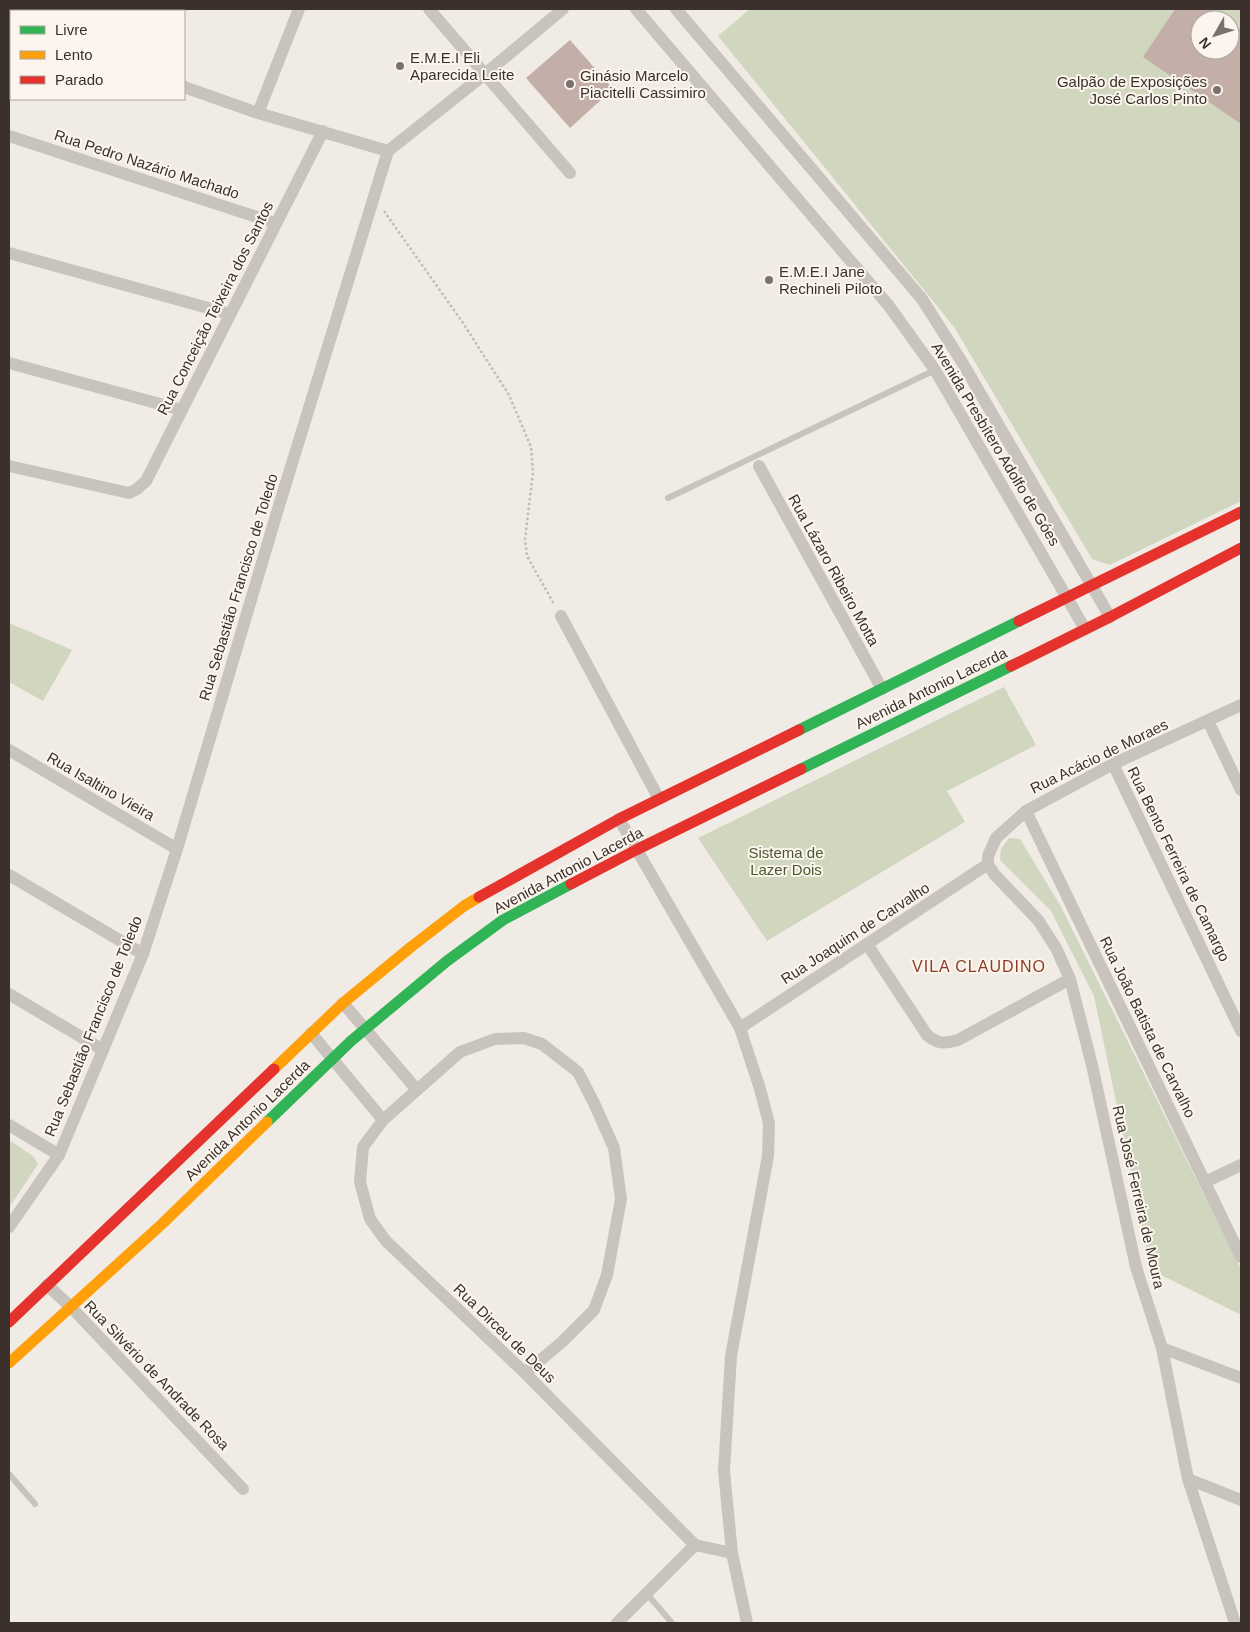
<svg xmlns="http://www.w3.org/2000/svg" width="1250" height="1632" viewBox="0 0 1250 1632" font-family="Arial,sans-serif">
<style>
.green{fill:#d1d6bf;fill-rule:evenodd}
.building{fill:#c3afa7}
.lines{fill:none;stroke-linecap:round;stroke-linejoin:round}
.path{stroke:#c2bbb6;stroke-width:2.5;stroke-dasharray:2.5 2.5;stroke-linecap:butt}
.lane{stroke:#c9c3be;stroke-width:6}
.street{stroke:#c9c3be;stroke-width:12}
.fast{stroke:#30b455;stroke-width:11}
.slow{stroke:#ff9f0a;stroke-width:11}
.jam{stroke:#e5322d;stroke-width:11}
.poi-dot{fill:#7a716c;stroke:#fbf5ee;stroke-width:2}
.labels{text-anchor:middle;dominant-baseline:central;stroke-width:4;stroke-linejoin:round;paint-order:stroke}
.poi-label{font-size:15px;fill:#3b302b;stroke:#fbf5ee;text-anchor:start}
.street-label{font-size:15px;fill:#3b302b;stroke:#fbf5ee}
.park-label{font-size:15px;fill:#4a5a2e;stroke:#fbf5ee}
.neighbourhood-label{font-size:16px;letter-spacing:1px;fill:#8c3b22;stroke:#fbf5ee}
</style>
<rect width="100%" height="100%" fill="#f0ebe5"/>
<g class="green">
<path d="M750 9H1241V501L1110 565 1092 559 954 327 718 36ZM1200 20H1230V50H1200Z"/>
<path d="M9 623 72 650 43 701 9 682Z"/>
<path d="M1004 687 1036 745 947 791 965 822 767 941 698 838Z"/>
<path d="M1009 838 1020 839 1060 905 1241 1269V1315L1151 1270 1094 996 1051 911 1000 860 1001 849Z"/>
<path d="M9 1140 33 1156 38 1164 9 1208Z"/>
</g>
<g class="building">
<path d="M1175 9H1210L1227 20H1200V50H1230V22L1241 30V124L1143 57Z"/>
<path d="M570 40 613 89 570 128 526 78Z"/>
</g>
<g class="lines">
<path class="path" d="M384 211 463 323 509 395 531 447 533 472 525 539 527 556 554 604"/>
<g class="lane">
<path d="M668 498 935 370"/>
<path d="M9 1474 35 1504"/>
<path d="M647 1594 672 1623"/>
</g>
<g class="street">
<path d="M429 9 570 173"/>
<path d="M636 9 889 306 935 370 1085 629"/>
<path d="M676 9 922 299 962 362 1110 617"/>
<path d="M42 11 43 9"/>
<path d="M177 11 178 9"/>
<path d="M9 68 11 64"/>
<path d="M184 87 258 113 388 151"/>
<path d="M258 113 299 9"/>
<path d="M9 136 275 223"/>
<path d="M9 253 230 314"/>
<path d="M9 363 182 410"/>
<path d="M9 466 129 493 137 489 146 481 323 131"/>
<path d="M759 466 882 689"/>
<path d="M561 616 659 799"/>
<path d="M1208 721 1241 790"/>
<path d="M9 750 177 849"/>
<path d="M1113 764 1241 1031"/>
<path d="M1026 811 1241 1257"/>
<path d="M619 819 740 1028 760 1089 769 1123 768 1156 731 1356 724 1471 732 1553 747 1623"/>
<path d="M9 875 143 954"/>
<path d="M867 944 927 1035C938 1044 944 1044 958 1040L1070 979"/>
<path d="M9 994 103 1050"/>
<path d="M343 1003 417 1090"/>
<path d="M740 1028 988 864"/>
<path d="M311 1033 383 1120"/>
<path d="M9 1125 59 1155"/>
<path d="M1205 1182 1241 1165"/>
<path d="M9 1227 59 1155 143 954 177 849 278 509 388 151 485 74 563 9"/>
<path d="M47 1285 71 1307 243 1489"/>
<path d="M1162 1348 1241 1378"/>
<path d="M525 1373 562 1342 594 1310 607 1275 621 1199 614 1148 594 1103 578 1072 542 1044 524 1038 495 1039 460 1052 417 1090 383 1120 363 1147 360 1182 370 1219 386 1241 525 1373 695 1545"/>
<path d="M1188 1479 1241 1500"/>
<path d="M617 1623 695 1545 732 1553"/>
<path d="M1235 1623 1188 1479 1162 1348 1136 1267 1092 1065 1070 979 1056 948 1038 920 994 874 988 864V856L996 838 1026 811 1113 764 1241 705"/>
</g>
<g class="fast">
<path d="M799 730 1019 621"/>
<path d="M801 769 1011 666"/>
<path d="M267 1122 351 1041 447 961 503 920 571 884"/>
</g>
<g class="slow">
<path d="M274 1069 343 1003 411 947 464 906 479 897"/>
<path d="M9 1363 162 1224 267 1122"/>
</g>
<g class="jam">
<path d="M1019 621 1241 512"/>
<path d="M1011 666 1110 617 1241 548"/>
<path d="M571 884 636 850 801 769"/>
<path d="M479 897 619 819 799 730"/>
<path d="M9 1322 274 1069"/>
</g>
</g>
<g class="poi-dot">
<circle cx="400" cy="66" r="5"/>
<circle cx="570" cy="84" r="5"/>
<circle cx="1217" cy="90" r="5"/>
<circle cx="769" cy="280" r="5"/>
</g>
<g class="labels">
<g class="poi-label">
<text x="410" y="57">E.M.E.I Eli<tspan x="410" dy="17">Aparecida Leite</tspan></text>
<text x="580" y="75">Ginásio Marcelo<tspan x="580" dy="17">Piacitelli Cassimiro</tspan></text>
<text x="1207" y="81" text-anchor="end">Galpão de Exposições<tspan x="1207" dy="17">José Carlos Pinto</tspan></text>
<text x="779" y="271">E.M.E.I Jane<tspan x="779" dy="17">Rechineli Piloto</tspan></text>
</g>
<g class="street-label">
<text transform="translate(147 164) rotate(18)">Rua Pedro Nazário Machado</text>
<text transform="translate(215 308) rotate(-63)">Rua Conceição Teixeira dos Santos</text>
<text transform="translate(996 444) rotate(59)">Avenida Presbítero Adolfo de Góes</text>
<text transform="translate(834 570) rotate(61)">Rua Lázaro Ribeiro Motta</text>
<text transform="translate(238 587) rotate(-73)">Rua Sebastião Francisco de Toledo</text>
<text transform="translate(931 688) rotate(-26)">Avenida Antonio Lacerda</text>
<text transform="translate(1099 756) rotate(-26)">Rua Acácio de Moraes</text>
<text transform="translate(101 786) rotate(30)">Rua Isaltino Vieira</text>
<text transform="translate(1179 864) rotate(64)">Rua Bento Ferreira de Camargo</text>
<text transform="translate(568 870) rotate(-28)">Avenida Antonio Lacerda</text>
<text transform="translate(855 933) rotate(-33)">Rua Joaquim de Carvalho</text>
<text transform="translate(93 1026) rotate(-68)">Rua Sebastião Francisco de Toledo</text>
<text transform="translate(1148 1027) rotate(64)">Rua João Batista de Carvalho</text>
<text transform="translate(247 1120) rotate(-44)">Avenida Antonio Lacerda</text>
<text transform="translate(1139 1197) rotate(77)">Rua José Ferreira de Moura</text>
<text transform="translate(505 1333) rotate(44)">Rua Dirceu de Deus</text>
<text transform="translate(157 1375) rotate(46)">Rua Silvério de Andrade Rosa</text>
</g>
<g class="park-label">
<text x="786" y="852">Sistema de<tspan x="786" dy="17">Lazer Dois</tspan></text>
</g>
<g class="neighbourhood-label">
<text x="979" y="966">VILA CLAUDINO</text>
</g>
</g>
<rect width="1250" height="1632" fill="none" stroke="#3b302b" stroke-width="20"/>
<rect x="10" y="10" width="175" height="90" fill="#fbf5ee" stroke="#aea6a0"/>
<rect x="20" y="26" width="25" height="8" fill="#30b455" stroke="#aea6a0"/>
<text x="55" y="35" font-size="15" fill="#3b302b">Livre</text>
<rect x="20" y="51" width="25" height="8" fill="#ff9f0a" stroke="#aea6a0"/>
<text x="55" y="60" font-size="15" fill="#3b302b">Lento</text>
<rect x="20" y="76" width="25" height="8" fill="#e5322d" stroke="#aea6a0"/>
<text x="55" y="85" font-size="15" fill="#3b302b">Parado</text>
<g transform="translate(1215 35) rotate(231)"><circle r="24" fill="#fbf5ee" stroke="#aea6a0"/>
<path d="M0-4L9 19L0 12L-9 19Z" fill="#7a716c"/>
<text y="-8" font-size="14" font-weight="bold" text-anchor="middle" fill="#3b302b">N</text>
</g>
</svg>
